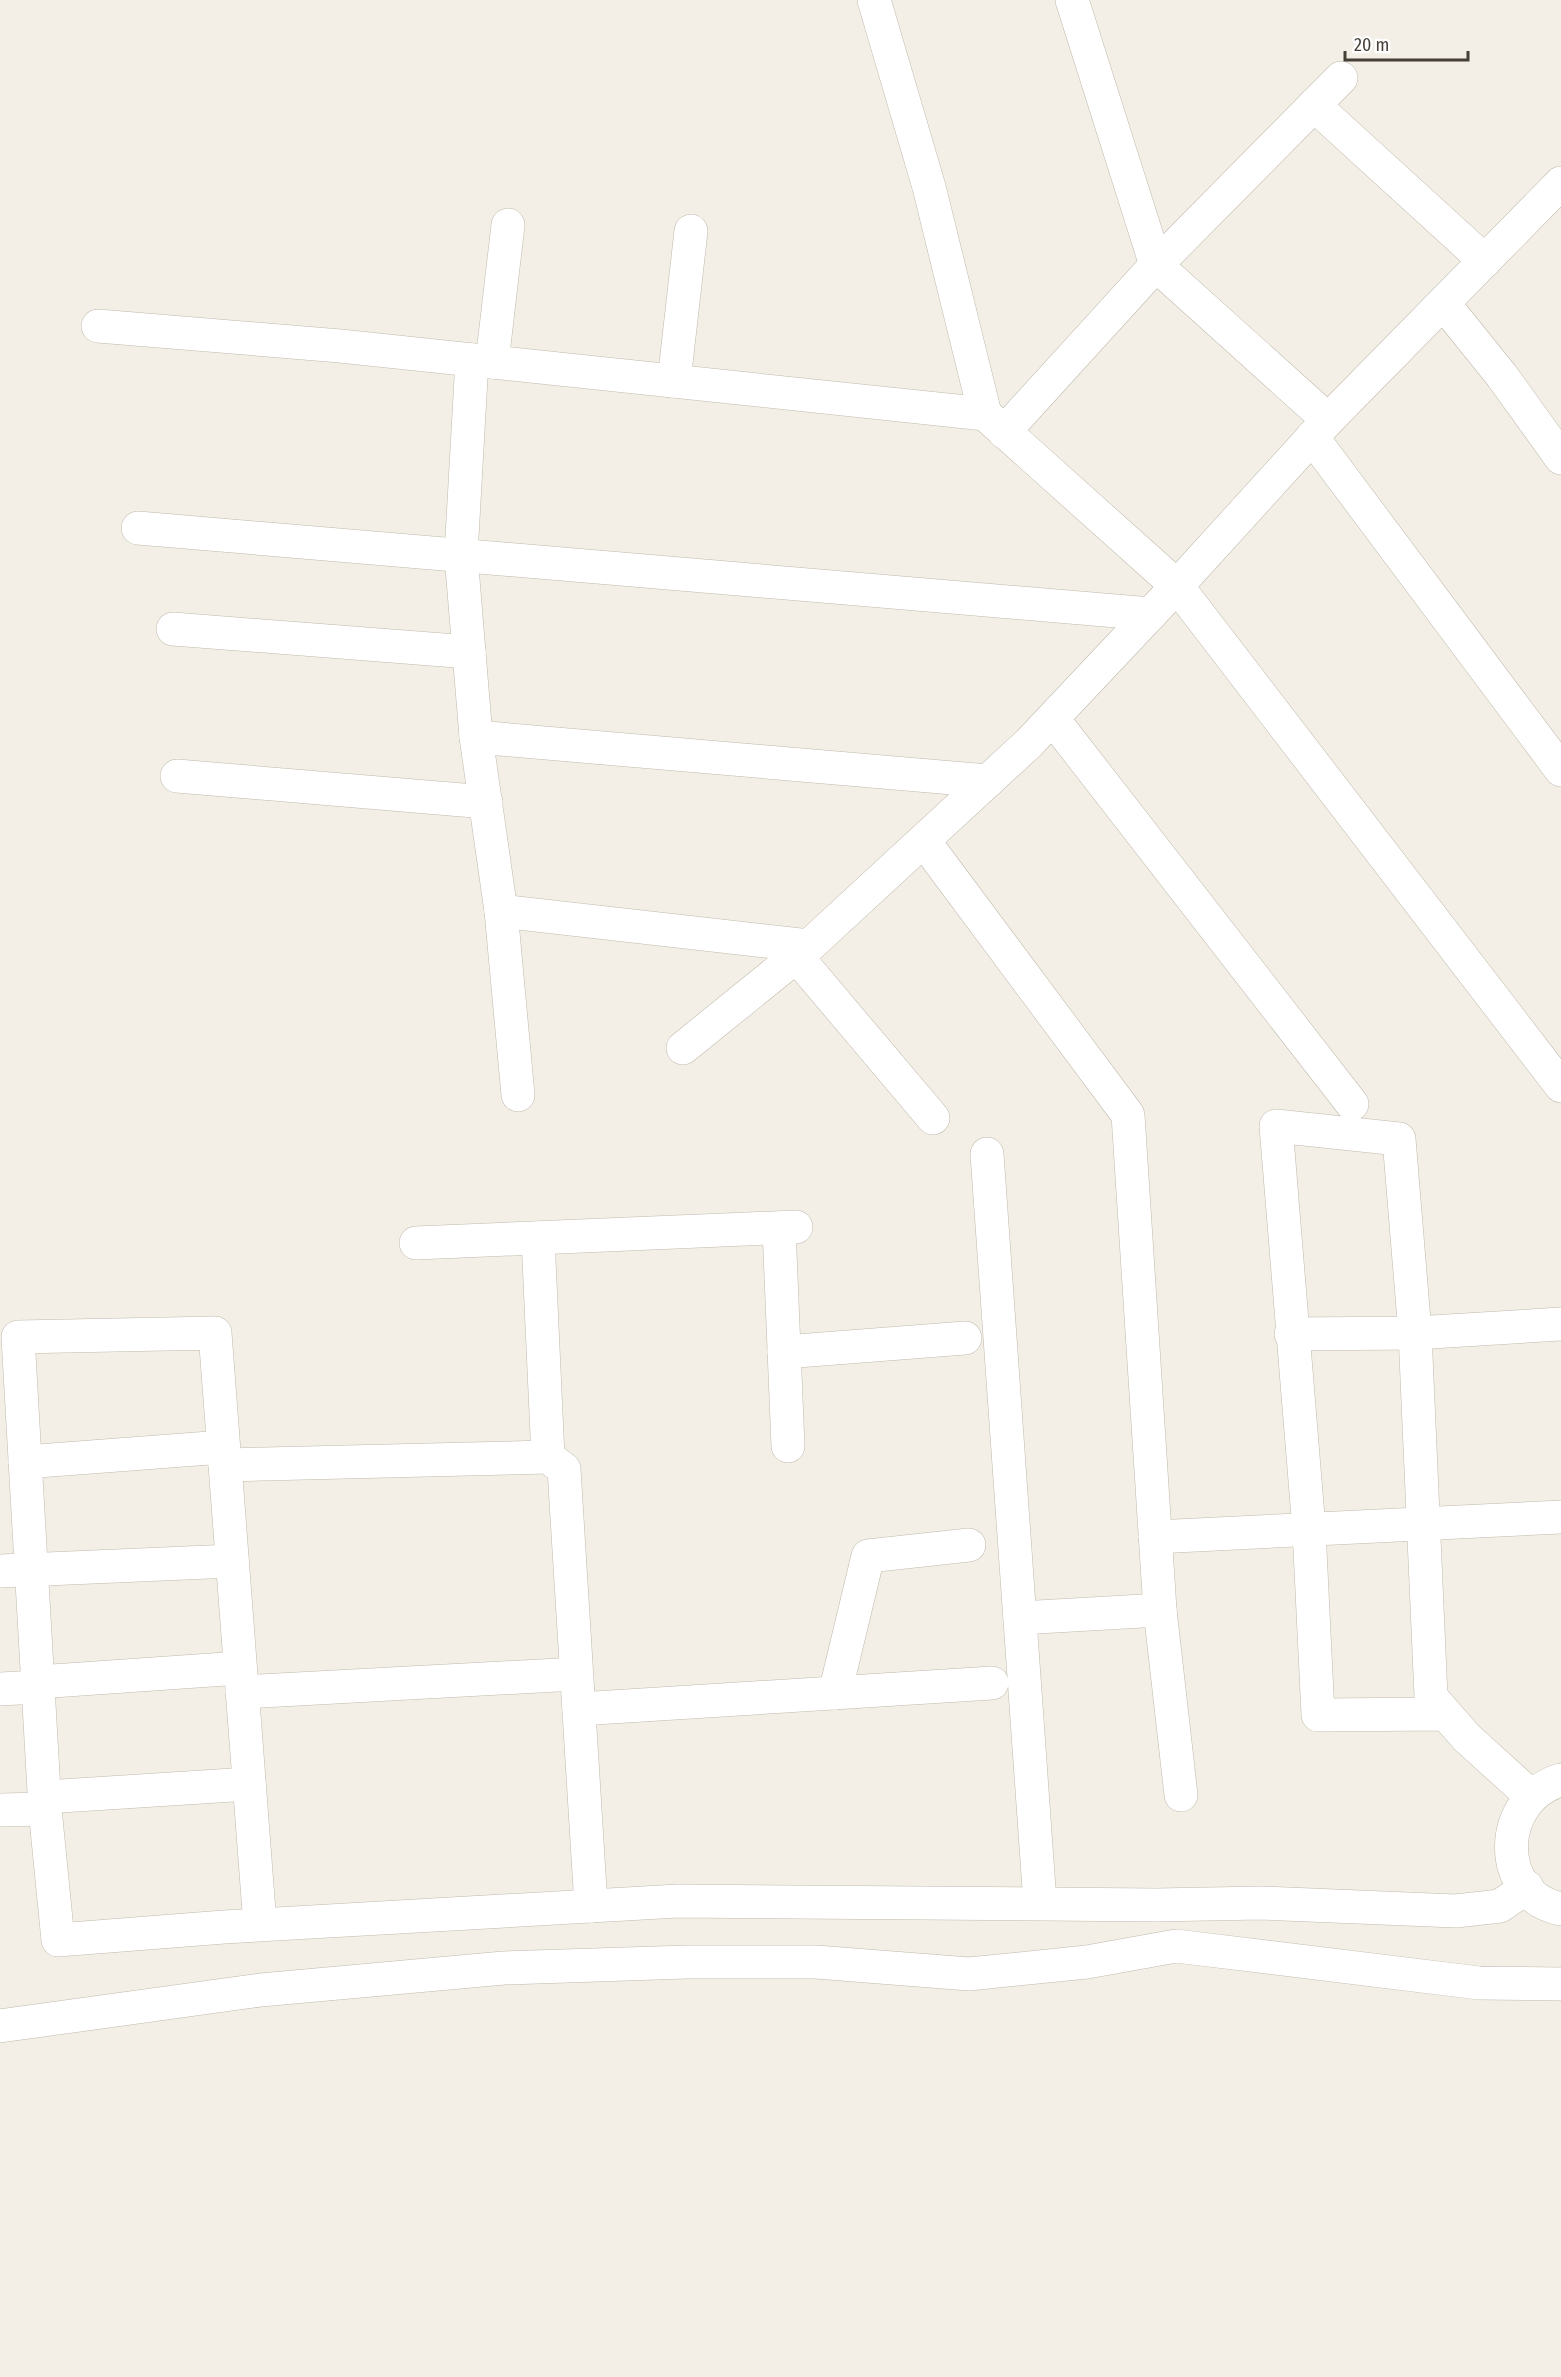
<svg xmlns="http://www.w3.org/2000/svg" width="1561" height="2377" viewBox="0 0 1561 2377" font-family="'Fira Sans Condensed',sans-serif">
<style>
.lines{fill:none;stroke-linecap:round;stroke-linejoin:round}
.minor-casing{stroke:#c1b9ac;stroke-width:34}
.minor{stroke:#fff;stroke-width:33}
</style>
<rect width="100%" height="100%" fill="#f3efe6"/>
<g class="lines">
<g class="minor-casing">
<g id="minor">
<path d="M874 0 929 187 985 414"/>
<path d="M1072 0 1156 265 1328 420"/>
<path d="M1314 105 1485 261"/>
<path d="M1444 304 1502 376 1561 458"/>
<path d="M98 326 340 346 985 414 1177 586 1561 1086"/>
<path d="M472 360 461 555 476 737 501 911 518 1095"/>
<path d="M492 362 508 225"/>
<path d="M674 381 691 231"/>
<path d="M1004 432 1156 265 1341 78"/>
<path d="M1312 437 1561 770"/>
<path d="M138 528 1151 614"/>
<path d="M173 629 469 652"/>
<path d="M1053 719 1352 1104"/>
<path d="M476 737 988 781"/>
<path d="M177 776 486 802"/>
<path d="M924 841 1128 1115 1160 1610 1181 1795"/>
<path d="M501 911 809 946"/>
<path d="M797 957 933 1118"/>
<path d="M683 1048 809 946 1029 743 1177 586 1328 420 1561 183"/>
<path d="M987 1154 1040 1903"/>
<path d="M779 1228 788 1446"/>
<path d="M538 1238 548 1457 564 1469 591 1906"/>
<path d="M416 1243 796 1227"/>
<path d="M1291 1334 1415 1333 1561 1324"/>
<path d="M784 1352 965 1338"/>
<path d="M25 1462 223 1447"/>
<path d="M225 1465 548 1457"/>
<path d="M1155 1537 1561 1517"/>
<path d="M0 1571 232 1561"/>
<path d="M1020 1618 1160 1610"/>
<path d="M38 1682 240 1668"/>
<path d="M0 1689 38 1687"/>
<path d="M242 1692 576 1674"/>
<path d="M835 1693 868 1556 969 1545"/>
<path d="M579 1709 992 1683"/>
<path d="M1445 1714 1318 1715 1309 1529 1276 1126 1399 1139 1415 1333 1431 1697 1467 1738 1531 1796"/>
<path d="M1561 1780C1497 1798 1493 1895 1561 1909"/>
<path d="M45 1797 249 1784"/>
<path d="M0 1810 45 1809"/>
<path d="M260 1925 215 1333 18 1337 45 1809 58 1940 224 1927 678 1901 1156 1905 1261 1903 1456 1911 1500 1906 1527 1887"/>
<path d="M0 2026 261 1990 504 1968 687 1962H816L969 1974 1087 1962 1176 1946 1479 1983 1561 1984"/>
</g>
</g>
<use href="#minor" class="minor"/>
</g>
<path d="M1345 51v9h123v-9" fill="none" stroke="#463f36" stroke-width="3"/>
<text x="1354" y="51" font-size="18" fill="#463f36" stroke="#ffffff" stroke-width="4.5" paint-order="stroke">20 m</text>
</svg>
